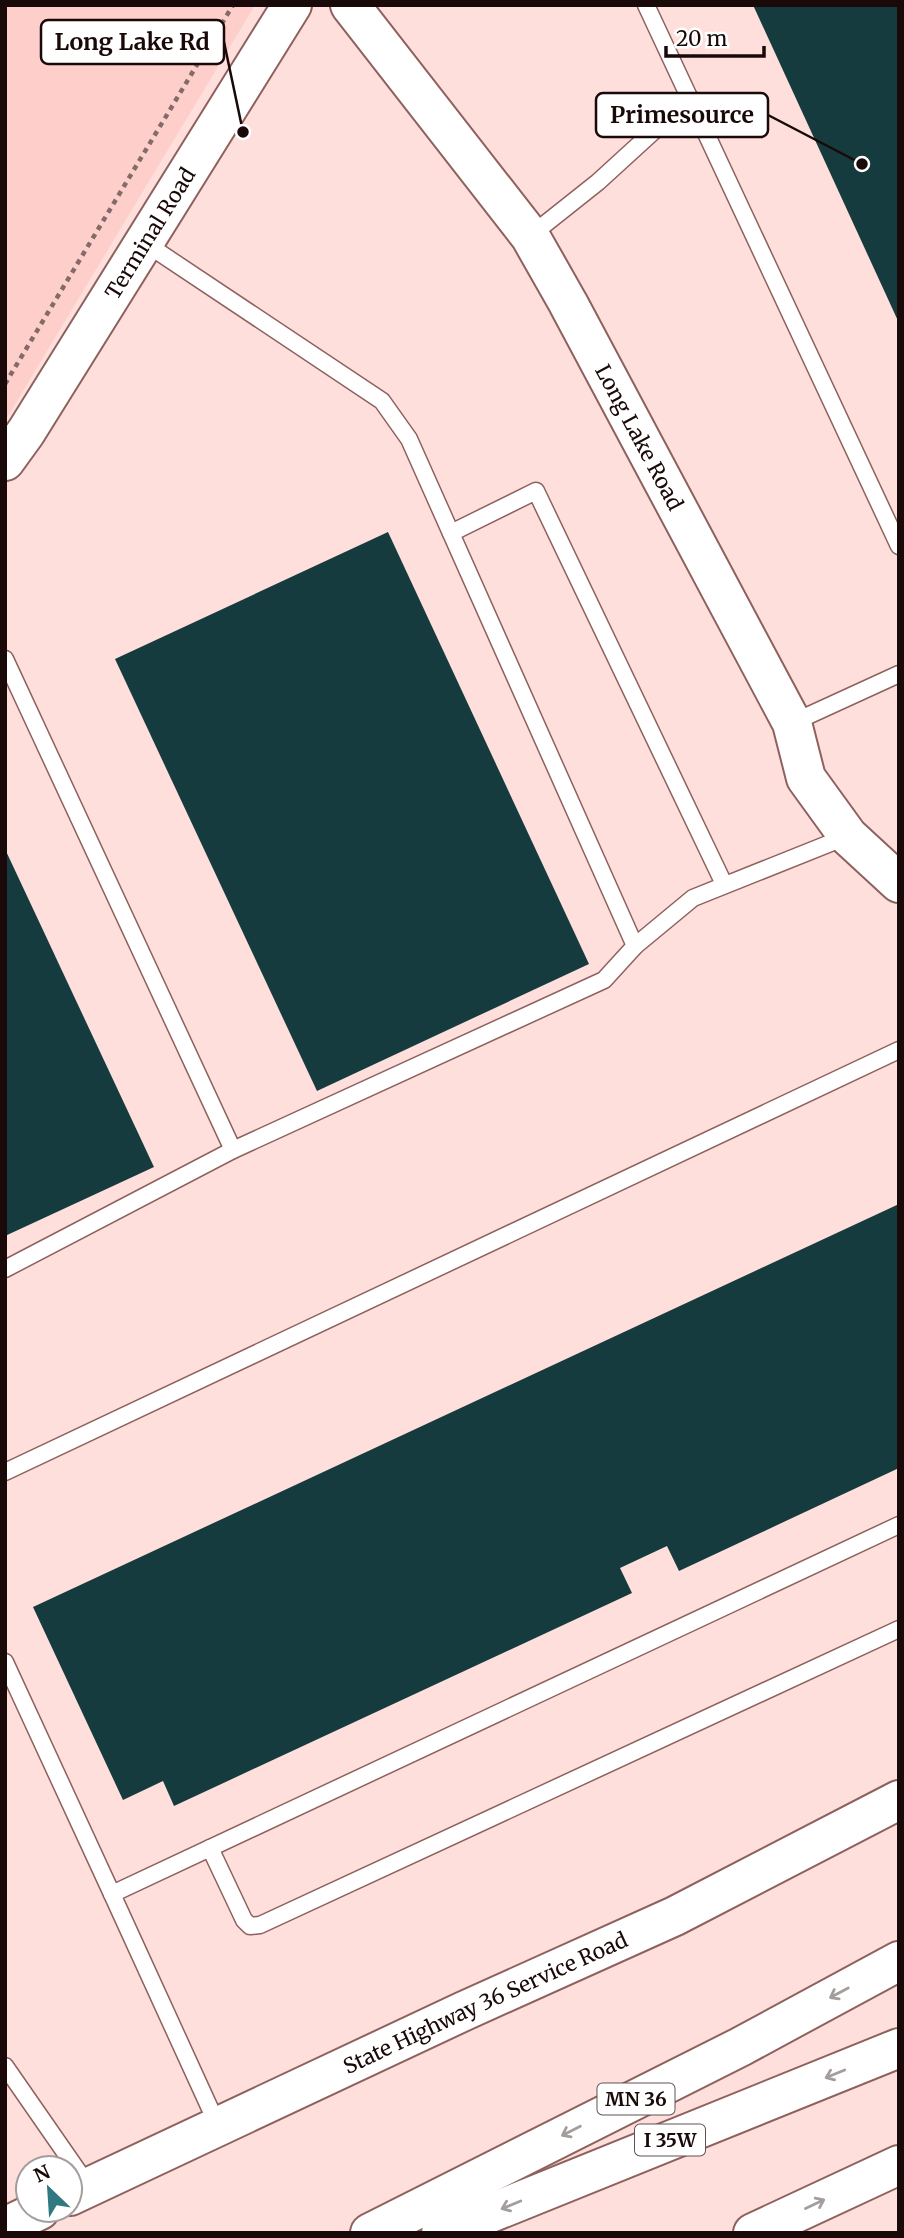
<svg xmlns="http://www.w3.org/2000/svg" width="904" height="2238" viewBox="0 0 904 2238" font-family="Merriweather,serif">
<style>
.built{fill:#fececa}
.building{fill:#163b3f}
.lines{fill:none;stroke-linecap:round;stroke-linejoin:round}
.lane-casing{stroke:#8e615e;stroke-width:19}
.secondary-casing{stroke:#8e615e;stroke-width:42}
.highway-casing{stroke:#8e615e;stroke-width:42}
.path{stroke:#826b69;stroke-width:4.5;stroke-dasharray:5 5;stroke-linecap:butt}
.lane{stroke:#fff;stroke-width:16}
.secondary{stroke:#fff;stroke-width:38}
.highway{stroke:#fff;stroke-width:38}
.oneway{stroke:#a39d9c}
.labels{text-anchor:middle;dominant-baseline:central;stroke-width:7;stroke-linejoin:round;paint-order:stroke}
.shield{fill:#fff;stroke:#5e5352;stroke-width:2}
.shield-label{font-size:19px;font-weight:bold;fill:#190908}
.street-label{font-size:21px;fill:#190908;stroke:#fff}
.leader{fill:none;stroke:#190908;stroke-width:2.5}
.callout-dot{fill:#190908;stroke:#fff;stroke-width:2.5}
.callout{fill:#fff;stroke:#190908;stroke-width:2.5}
.callout-label{font-size:23px;text-anchor:middle;font-weight:bold;fill:#190908}
</style>
<rect width="100%" height="100%" fill="#fedfdc"/>
<path class="built" d="M5 5H255L5 421Z"/>
<g class="building">
<path d="M753 5H899V323Z"/>
<path d="M388 532 589 964 317 1091 115 659Z"/>
<path d="M5 849 154 1167 5 1236Z"/>
<path d="M899 1204V1468L679 1571 667 1546 620 1568 632 1593 174 1806 163 1781 123 1800 33 1607Z"/>
</g>
<g class="lines">
<g class="lane-casing">
<g id="lane">
<path d="M646 5 899 546"/>
<path d="M530 236 598 182 690 98"/>
<path d="M451 533 536 491 724 884"/>
<path d="M5 659 233 1150 604 980 635 946 409 439 382 401 145 243"/>
<path d="M792 723 899 674"/>
<path d="M635 946 693 898 848 836"/>
<path d="M5 1269 233 1150"/>
<path d="M5 1472 899 1050"/>
<path d="M5 1662 112 1894"/>
<path d="M210 1848 244 1920 250 1926 260 1925 899 1629"/>
<path d="M5 2066 89 2187"/>
<path d="M218 2126 112 1894 899 1525"/>
</g>
</g>
<g class="secondary-casing">
<g id="secondary">
<path id="s1" d="M350 5 530 236 568 303 792 723 806 778 848 836 899 883"/>
<path id="s2" d="M5 461 26 432 292 5"/>
<path id="s3" d="M70 2196 464 2011 675 1916 899 1800"/>
<path d="M5 2227 40 2210"/>
</g>
</g>
<g class="highway-casing">
<g id="highway">
<path d="M370 2233 740 2047 899 1961"/>
<path d="M441 2233 899 2048"/>
<path d="M753 2233 899 2165"/>
</g>
</g>
<path class="path" d="M5 384 233 5"/>
<use href="#lane" class="lane"/>
<use href="#secondary" class="secondary"/>
<use href="#highway" class="highway"/>
</g>
<defs><path id="oneway-shaft" d="M-6 0H5M1.5-3L5.5 0L1.5 3" fill="none" stroke-width="1.6" stroke-linecap="round" stroke-linejoin="round" transform="scale(1.75)"/></defs>
<g class="oneway">
<use href="#oneway-shaft" transform="translate(839 1993) rotate(152)"/>
<use href="#oneway-shaft" transform="translate(835 2074) rotate(158)"/>
<use href="#oneway-shaft" transform="translate(571 2131) rotate(153)"/>
<use href="#oneway-shaft" transform="translate(815 2204) rotate(-25)"/>
<use href="#oneway-shaft" transform="translate(511 2205) rotate(158)"/>
</g>
<g class="labels">
<g class="shield">
<rect x="597.5" y="2083.5" width="77" height="31" rx="5"/>
<rect x="635" y="2124.5" width="70" height="31" rx="5"/>
</g>
<g class="shield-label">
<text x="636" y="2099">MN 36</text>
<text x="670" y="2140">I 35W</text>
</g>
<g class="street-label">
<text stroke="none"><textPath href="#s2" startOffset="270">Terminal Road</textPath></text>
<text stroke="none"><textPath href="#s1" startOffset="522">Long Lake Road</textPath></text>
<text stroke="none"><textPath href="#s3" startOffset="458">State Highway 36 Service Road</textPath></text>
</g>
</g>
<path class="leader" d="M243 132L224 42M862 164L768 115"/>
<g class="callout-dot">
<circle cx="243" cy="132" r="7"/>
<circle cx="862" cy="164" r="7"/>
</g>
<g class="callout">
<rect x="41" y="20" width="183" height="44" rx="7"/>
<rect x="596" y="93" width="172" height="44" rx="7"/>
</g>
<g class="callout-label">
<text x="132" y="50">Long Lake Rd</text>
<text x="682" y="123">Primesource</text>
</g>
<rect width="904" height="2238" fill="none" stroke="#190908" stroke-width="14"/>
<g transform="translate(49 2189) rotate(335)"><circle r="33" fill="#ffffff" stroke="#a39d9c" stroke-width="2"/>
<path d="M0-5L12 26L0 18L-12 26Z" fill="#317980"/>
<text y="-10" font-size="19" font-weight="bold" text-anchor="middle" fill="#190908">N</text>
</g>
<path d="M666 46v10h98v-10" fill="none" stroke="#190908" stroke-width="3.5"/>
<text x="676" y="46" font-size="21" fill="#190908" stroke="#ffffff" stroke-width="5" paint-order="stroke">20 m</text>
</svg>
